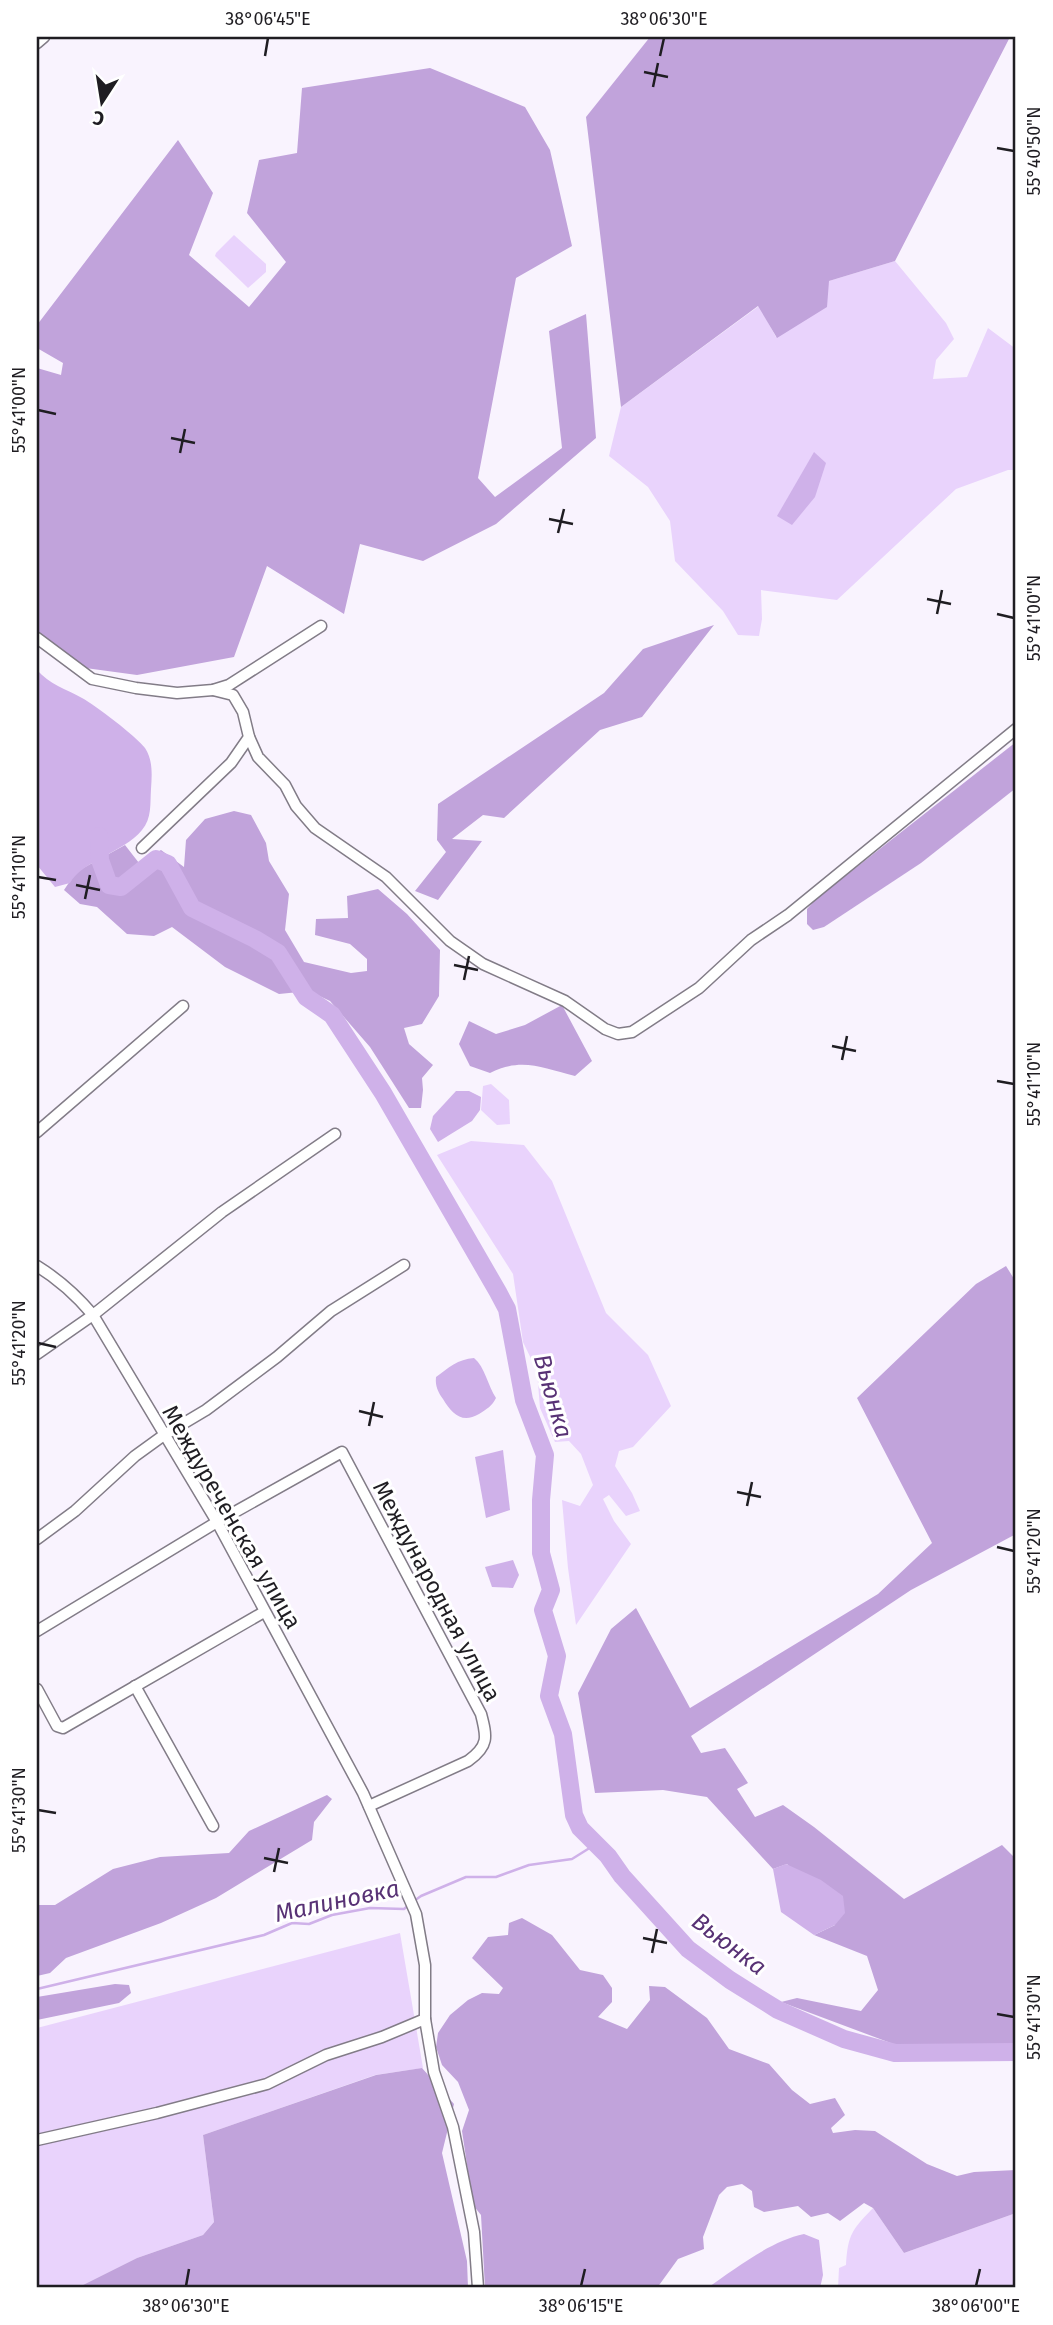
<svg xmlns="http://www.w3.org/2000/svg" width="1053" height="2325" viewBox="0 0 1053 2325" font-family="'Fira Sans',sans-serif">
<style>
.green{fill:#e9d3fc}
.forest{fill:#c1a3db}
.water{fill:#cfb1e9}
.lines{fill:none;stroke-linecap:round;stroke-linejoin:round}
.stream{stroke:#cfb1e9;stroke-width:2.5}
.river{stroke:#cfb1e9;stroke-width:18}
.minor-casing{stroke:#827c87;stroke-width:13}
.minor{stroke:#fff;stroke-width:10}
.ticks{fill:none;stroke:#1f1d22;stroke-width:2.5}
.labels{text-anchor:middle;dominant-baseline:central;stroke-width:6;stroke-linejoin:round;paint-order:stroke}
.street-label{font-size:23px;fill:#1f1d22;stroke:#fff}
.water-label{font-size:24px;font-style:italic;fill:#583275;stroke:#fff}
.neatline{fill:none;stroke:#1f1d22;stroke-width:2.5}
.ticks-label{font-size:18px;text-anchor:middle;fill:#1f1d22}
</style>
<rect width="100%" height="100%" fill="#f9f3fe"/>
<g class="green">
<path d="M234 235 266 264V272L248 288 215 256 216 253Z"/>
<path d="M895 261 946 323 954 339 936 360 933 379 967 377 988 328 1016 349V470H1008L956 489 837 600 761 590 762 619 759 636 738 635 723 611 675 561 670 521 648 487 609 456 621 407 759 306 776 337 829 281Z"/>
<path d="M491 1084 509 1100 510 1124 497 1125 481 1110 483 1086Z"/>
<path d="M471 1141 524 1145 552 1181 606 1313 648 1355 671 1406 633 1447 619 1451 615 1466 632 1493 640 1511 626 1516 609 1495 603 1499 614 1521 631 1544 576 1625 568 1568 562 1500 580 1506 593 1485 581 1454 569 1441 555 1442 540 1408 537 1371 523 1342 513 1274 437 1155Z"/>
<path d="M400 1933 423 2068 375 2075 203 2135 214 2222 203 2235 137 2258 77 2288H37V2028Z"/>
<path d="M873 2208 904 2253 1016 2213V2288H838L839 2268 846 2265C848 2234 852 2230 873 2208Z"/>
</g>
<g class="forest">
<path d="M650 37H1010L895 261 829 281 827 307 777 338 758 306 621 407 586 117Z"/>
<path d="M430 68 525 107 550 150 572 246 516 278 478 478 495 497 562 448 549 331 586 314 596 438 496 524 423 561 360 544 344 614 267 566 234 657 137 675 78 667 37 640V368L61 375 63 363 37 348V325L178 140 213 193 189 255 249 307 286 262 247 213 259 160 297 153 302 88Z"/>
<path d="M714 625 642 717 600 730 504 818 483 815 452 839 482 841 438 900 415 891 446 852 437 840 438 804 604 693 643 649Z"/>
<path d="M1016 742V788L921 863 824 927 813 930 807 924V909L816 899Z"/>
<path d="M234 811 251 815 266 843 269 861 289 894 285 930 304 962 351 973 367 971V959L350 944 315 935 316 919 348 918 347 896 378 889 407 914 440 950 439 996 422 1024 404 1028 409 1044 433 1065 422 1078 423 1090 421 1108H409L370 1047 330 1001 309 991 279 994 225 967 172 927 154 936 127 934 97 907 80 904 64 890 76 872 125 845 139 863 161 850 184 867 186 840 205 819Z"/>
<path d="M562 1005 592 1061 575 1076C542 1068 522 1057 490 1073L470 1066 459 1044 469 1021 496 1034 525 1025Z"/>
<path d="M1006 1266 1016 1282V1534L911 1590 691 1736 701 1753 725 1748 748 1783 737 1789 755 1817 783 1805 814 1827 904 1899 1002 1845 1015 1858 1016 1857V2044L896 2045 781 2002 797 1998 861 2011 878 1990 867 1956 814 1935 835 1925 787 1864 773 1869 707 1797 663 1790 595 1793 578 1693 611 1629 636 1608 690 1708 878 1594 932 1543 857 1398 976 1284Z"/>
<path d="M327 1795 332 1799 314 1822 312 1840 216 1898 161 1923 66 1958 50 1973 37 1976V1905H55L113 1869 160 1857 229 1853 249 1831Z"/>
<path d="M522 1918 552 1935 580 1970 603 1975 612 1988V2002L598 2017 627 2029 650 2000 649 1986 665 1987 707 2018 729 2049 769 2064 792 2090 810 2104 835 2098 845 2115 831 2128 833 2133 855 2130 875 2131 927 2164 957 2176 974 2172 1016 2170V2213L904 2253 873 2208 864 2203 840 2221 828 2213 811 2217 798 2206 764 2212 754 2207 752 2191 742 2184 727 2187 719 2195 703 2237 704 2249 678 2259 657 2288H485L481 2215 473 2205 462 2131 469 2110 458 2082 442 2065 436 2047 438 2033 450 2015 468 2000 482 1993 499 1994 503 1988 472 1958 488 1937 508 1935 509 1923Z"/>
<path d="M115 1984 129 1985 131 1993 119 2003 37 2020V1997Z"/>
<path d="M422 2068 454 2104 442 2153 467 2261 468 2288H77L137 2258 203 2235 214 2222 203 2135 376 2075Z"/>
</g>
<g class="water">
<path d="M814 452 826 463 815 497 792 525 777 516Z"/>
<path d="M37 670C49 684 66 689 82 698 95 705 137 737 145 748 153 760 152 775 151 789 150 804 152 818 142 830 123 853 83 860 70 883L55 887 37 865Z"/>
<path d="M456 1091H469L481 1097 480 1110 472 1121 438 1142 430 1129 433 1116Z"/>
<path d="M474 1358C485 1367 488 1386 496 1398 492 1406 487 1409 479 1414 462 1424 452 1414 443 1399 438 1392 435 1386 436 1377 448 1368 458 1359 474 1358Z"/>
<path d="M503 1450 510 1510 486 1518 475 1457Z"/>
<path d="M513 1560 519 1575 513 1588 492 1587 485 1567Z"/>
<path d="M786 1864 821 1880 843 1896 845 1913 835 1925 814 1935 781 1912 773 1869Z"/>
<path d="M804 2234 819 2240 823 2275 820 2288H707C735 2269 770 2241 804 2234Z"/>
</g>
<g class="lines">
<g class="stream">
<path d="M414 1901 421 1896 466 1877H496L529 1865 572 1859 596 1844"/>
<path d="M37 1989 264 1935 292 1923 309 1924 332 1915 370 1908 404 1909 409 1905"/>
</g>
<path class="river" d="M99 836 100 860 109 885 121 887 156 859 168 864 192 908 255 939 278 953 306 997 332 1015 383 1093 498 1292 507 1309 524 1400 545 1455 541 1500V1553L551 1590 543 1610 557 1656 549 1696 563 1734 574 1815 580 1828 608 1856 622 1876 688 1949 730 1980 778 2010 844 2039 895 2053 1016 2052"/>
<g class="minor-casing">
<g id="minor">
<path d="M37 43 44 37"/>
<path d="M37 638 92 679 136 688 177 693 213 690 229 685 321 626"/>
<path d="M249 737 258 757 285 785 296 806 315 828 386 877 450 941 483 964 565 1001 605 1029 618 1034 632 1032 699 988 751 940 788 915 1016 729"/>
<path d="M142 848 231 763 249 737 243 712 233 695 213 690"/>
<path d="M37 1132 183 1006"/>
<path d="M37 1266C58 1279 77 1296 93 1315L217 1522 363 1793 416 1914 425 1965V2019L434 2072 453 2127 474 2232 478 2288"/>
<path d="M37 1354 93 1315 222 1212 335 1134"/>
<path d="M37 1539 75 1511 135 1456 164 1435 206 1410 277 1357 331 1311 404 1265"/>
<path d="M37 1631 217 1522 342 1452 481 1714C487 1737 489 1746 468 1761L369 1806"/>
<path d="M135 1686 213 1826"/>
<path d="M37 1689 57 1726 63 1728 264 1612"/>
<path d="M37 2140 157 2113 267 2084 326 2055 382 2037 425 2019"/>
</g>
</g>
<use href="#minor" class="minor"/>
</g>
<path class="ticks" d="M265 56 268 38M660 56 664 38M644 72 668 77M653 87 658 63M997 148 1014 151M38 410 56 414M171 438 195 443M180 453 185 429M549 519 573 524M558 533 564 509M927 599 951 604M937 614 942 590M997 614 1014 618M38 877 56 880M76 885 100 890M85 899 90 875M454 965 478 970M464 980 469 956M832 1046 856 1051M842 1060 847 1036M997 1081 1014 1084M38 1343 56 1347M359 1411 383 1417M369 1426 374 1402M737 1492 761 1497M747 1506 752 1482M997 1547 1014 1551M38 1810 56 1813M264 1858 288 1863M274 1872 279 1848M643 1938 667 1943M652 1953 657 1929M997 2014 1014 2017M186 2286 189 2269M581 2286 585 2269M976 2286 980 2269"/>
<g class="labels">
<g class="street-label">
<text transform="translate(232 1517) rotate(60)">Междуреченская улица</text>
<text transform="translate(437 1591) rotate(62)">Международная улица</text>
</g>
<g class="water-label">
<text transform="translate(553 1396) rotate(74)">Вьюнка</text>
<text transform="translate(337 1901) rotate(-12)">Малиновка</text>
<text transform="translate(729 1944) rotate(37)">Вьюнка</text>
</g>
</g>
<rect width="1053" height="2325" fill="none" stroke="#ffffff" stroke-width="77"/>
<g transform="translate(102 102) rotate(192)" stroke="#ffffff" stroke-width="5" paint-order="stroke">
<path d="M0-5L12 26L0 18L-12 26Z" fill="#1f1d22"/>
<text y="-10" font-size="19" font-weight="bold" text-anchor="middle" fill="#1f1d22">С</text>
</g>
<rect x="38" y="38" width="976" height="2248" class="neatline"/>
<g class="ticks-label">
<text x="268" y="25">38°06'45"E</text>
<text x="664" y="25">38°06'30"E</text>
<text transform="translate(1034 151) rotate(-90)" y="6">55°40'50"N</text>
<text transform="translate(19 410) rotate(-90)" y="6">55°41'00"N</text>
<text transform="translate(1034 618) rotate(-90)" y="6">55°41'00"N</text>
<text transform="translate(19 877) rotate(-90)" y="6">55°41'10"N</text>
<text transform="translate(1034 1084) rotate(-90)" y="6">55°41'10"N</text>
<text transform="translate(19 1343) rotate(-90)" y="6">55°41'20"N</text>
<text transform="translate(1034 1551) rotate(-90)" y="6">55°41'20"N</text>
<text transform="translate(19 1810) rotate(-90)" y="6">55°41'30"N</text>
<text transform="translate(1034 2017) rotate(-90)" y="6">55°41'30"N</text>
<text x="186" y="2312">38°06'30"E</text>
<text x="581" y="2312">38°06'15"E</text>
<text x="976" y="2312">38°06'00"E</text>
</g>
</svg>
